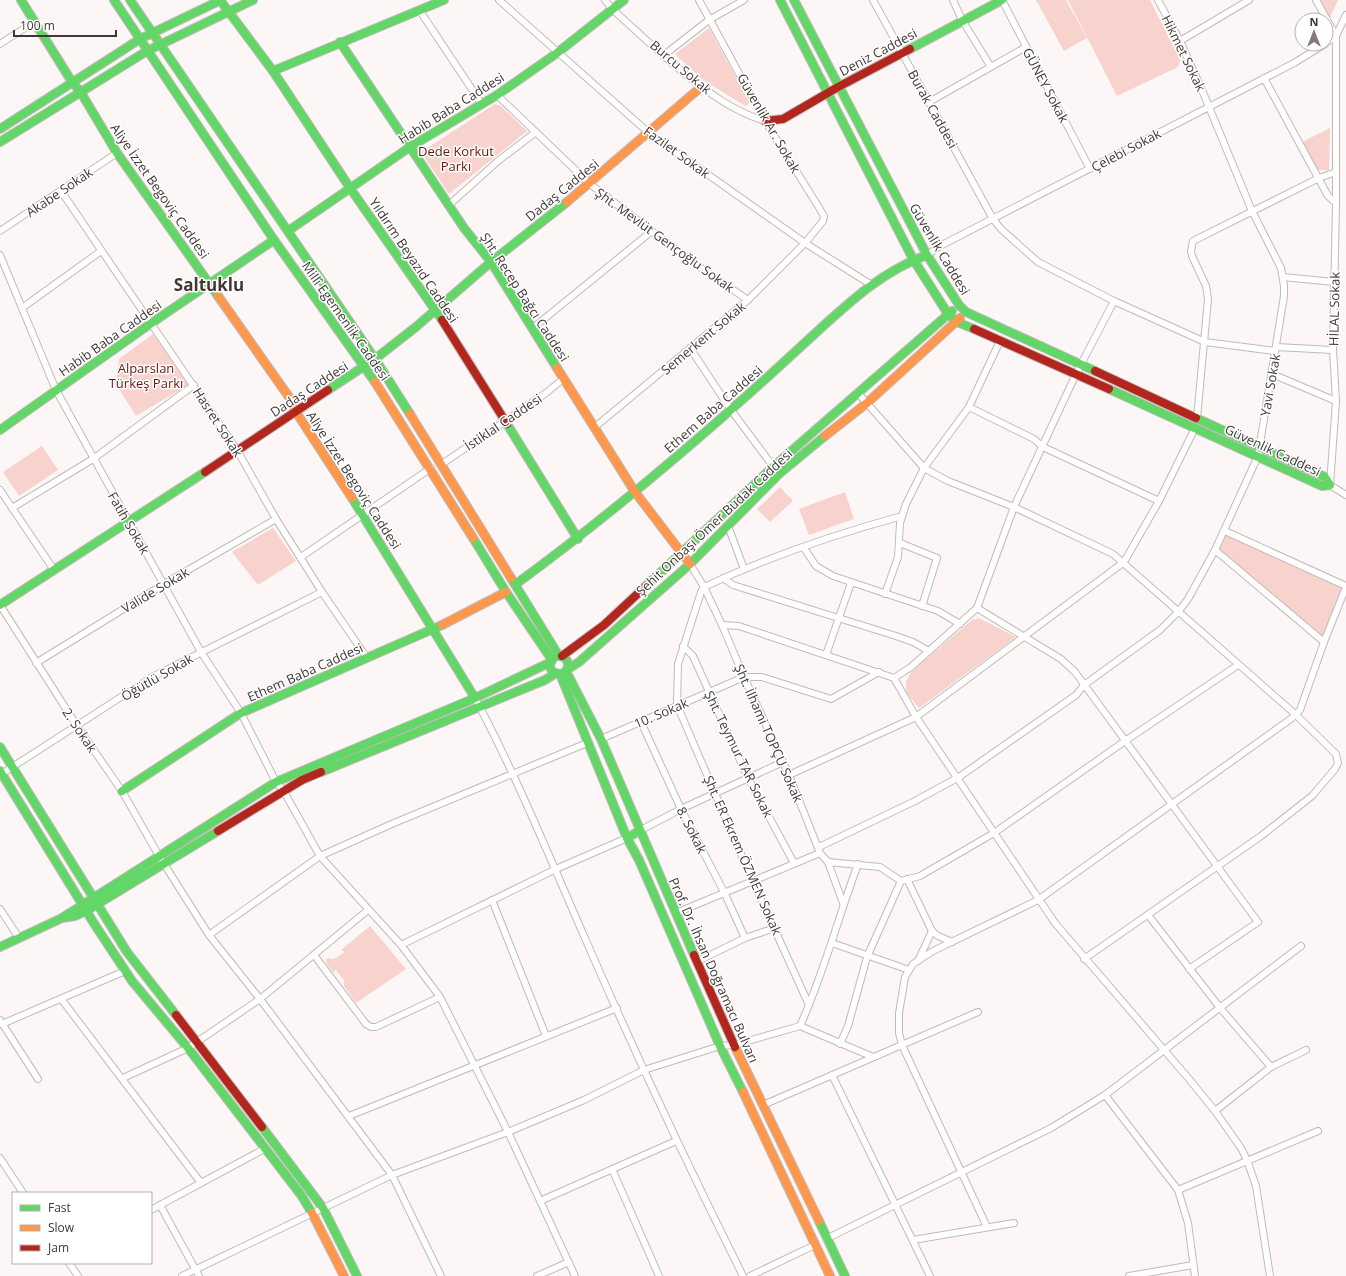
<svg xmlns="http://www.w3.org/2000/svg" width="1346" height="1276" viewBox="0 0 1346 1276" font-family="'Open Sans',sans-serif">
<style>
.green{fill:#f8d3cd}
.lines{fill:none;stroke-linecap:round;stroke-linejoin:round}
.street-casing{stroke:#c0bab8;stroke-width:8}
.fast-casing{stroke:#c0bab8;stroke-width:10}
.slow-casing{stroke:#c0bab8;stroke-width:10}
.jam-casing{stroke:#c0bab8;stroke-width:10}
.street{stroke:#fffefe;stroke-width:6}
.fast{stroke:#63d668;stroke-width:8}
.slow{stroke:#ff974d;stroke-width:8}
.jam{stroke:#b3261e;stroke-width:8}
.labels{text-anchor:middle;dominant-baseline:central;stroke-width:3;stroke-linejoin:round;paint-order:stroke}
.street-label{font-size:13px;fill:#403836;stroke:#fff}
.park-label{font-size:13px;fill:#6c140d;stroke:#fff}
.district-label{font-size:17px;font-weight:bold;fill:#463633;stroke:#fff}
</style>
<rect width="100%" height="100%" fill="#fcf7f6"/>
<g class="green">
<path d="M1036 0H1066L1087 38 1064 51Z"/>
<path d="M1068 0H1150L1180 60 1178 67 1117 96Z"/>
<path d="M1313 0H1338L1326 26V20H1323Z"/>
<path d="M709 28 750 103 745 106 702 79 675 54Z"/>
<path d="M495 104 501 106 527 131 449 194 421 152Z"/>
<path d="M1330 128 1329 170H1317L1302 142Z"/>
<path d="M153 334 188 385 136 416 116 384 119 359Z"/>
<path d="M42 446 58 470 19 496 3 472Z"/>
<path d="M780 487 793 501 770 522 757 509Z"/>
<path d="M845 492 854 519 809 535 799 509Z"/>
<path d="M273 528 296 561 258 585 232 552Z"/>
<path d="M1225 531 1346 586 1324 642 1215 550Z"/>
<path d="M979 618 1016 637 919 708 906 692V682L911 672 972 620Z"/>
<path d="M370 926 406 969 356 1003 344 986V980L335 969 334 973 326 963 327 958 334 959 345 952 341 950Z"/>
</g>
<g class="lines">
<g class="street-casing">
<g id="street">
<path d="M499 0 649 133 805 243 870 284"/>
<path d="M605 0 612 9C655 47 710 105 765 121"/>
<path d="M873 0 993 219 1001 229 1038 262 1114 301 1076 374 1014 507 977 608 911 667 894 678"/>
<path d="M953 0 962 20 991 67"/>
<path d="M1002 0 1090 169"/>
<path d="M1316 0 1336 36V203L1333 350 1336 401 1330 485 1346 495"/>
<path d="M420 11 481 103"/>
<path d="M1180 41 1249 0"/>
<path d="M1326 43 1336 36 1346 15"/>
<path d="M0 44 34 22"/>
<path d="M664 55 709 20 744 0"/>
<path d="M1264 78 1328 196 1336 203"/>
<path d="M497 95 590 184 691 261 748 300"/>
<path d="M929 102 1026 47"/>
<path d="M61 191 237 450 276 519 322 592 367 658"/>
<path d="M449 205 498 161 536 132"/>
<path d="M0 231 117 153"/>
<path d="M0 255 56 390 201 652 241 713 276 782 283 790 320 856 401 945 440 997 508 1132 575 1276"/>
<path d="M927 255 940 246 1294 63 1325 44"/>
<path d="M1283 277 1334 282"/>
<path d="M1114 301 1205 342 1275 351"/>
<path d="M22 308 101 251"/>
<path d="M533 328 652 231"/>
<path d="M1276 347 1333 350"/>
<path d="M690 348 731 410 775 469"/>
<path d="M1272 374 1336 401"/>
<path d="M857 392 924 468 948 481 1014 507 1113 554 1295 714 1336 754 1338 763 1335 769 1312 796 1261 836 1084 959"/>
<path d="M969 407 1034 439 1043 447 1159 501"/>
<path d="M1197 418 1208 299 1206 286 1192 256 1191 251 1193 241 1319 178 1336 172"/>
<path d="M595 427 748 300 805 243 823 221 824 216 818 206 765 121 699 0"/>
<path d="M442 464 546 393 563 379"/>
<path d="M0 490 54 570"/>
<path d="M12 508 93 459 194 385"/>
<path d="M728 526 744 569"/>
<path d="M1225 531 1346 586"/>
<path d="M900 543 937 558 922 606"/>
<path d="M804 548 816 566 833 576 938 611 960 624"/>
<path d="M1215 550 1324 642"/>
<path d="M301 557 431 468"/>
<path d="M690 564 704 587 722 625 744 677 789 775 820 853 828 862 843 903"/>
<path d="M723 578 733 585 896 636 913 642 929 651"/>
<path d="M885 594 898 557 900 523 906 504 924 468 969 407 1000 341"/>
<path d="M0 605 77 726 122 791 159 856 209 935 260 999 392 1175 441 1276"/>
<path d="M977 608 1061 659 1075 672 1258 922 1189 969"/>
<path d="M722 625 739 626 894 678"/>
<path d="M683 646 693 656 748 778 794 863"/>
<path d="M826 655 851 583"/>
<path d="M36 663 164 584 276 519"/>
<path d="M894 678 916 717 1055 923 1189 1079 1215 1111 1241 1148 1247 1160 1256 1186 1270 1276"/>
<path d="M475 698C516 775 549 856 584 936 634 1051 687 1164 743 1276"/>
<path d="M641 722 681 809 724 892 745 938"/>
<path d="M601 739 744 677H762L831 699 879 672"/>
<path d="M0 775 152 677 322 592"/>
<path d="M789 775 916 717 1124 562 1159 501 1195 428"/>
<path d="M639 831 681 809 783 762"/>
<path d="M819 847 915 801 959 777 1076 695 1084 685 1160 630 1178 612 1188 599 1215 550 1258 456 1284 296V286L1281 268 1252 211 1202 90 1180 41 1158 0"/>
<path d="M828 862 880 867 901 881 920 876 994 833 1125 741 1238 665"/>
<path d="M907 879 932 931"/>
<path d="M492 900 546 1036"/>
<path d="M0 909 19 938"/>
<path d="M676 913 820 853"/>
<path d="M1148 915 1221 1009 1271 1067"/>
<path d="M209 935 320 856 394 823 587 743"/>
<path d="M832 943 909 970"/>
<path d="M401 945 556 869 627 838"/>
<path d="M314 955 366 1024 371 1027H376L440 997"/>
<path d="M918 961 932 931 938 936 952 942"/>
<path d="M696 962 745 938 775 928"/>
<path d="M62 1000 201 1183"/>
<path d="M809 1005 753 882 677 705 678 664 701 592 704 587C766 558 836 534 902 516"/>
<path d="M0 1020 38 1079"/>
<path d="M2 1024 125 971"/>
<path d="M800 1026 873 1057"/>
<path d="M840 1044 848 1026 867 957 901 881"/>
<path d="M832 1075 930 1276"/>
<path d="M123 1078 188 1048 260 999 368 910"/>
<path d="M1105 1095 1178 1190 1188 1223 1195 1276"/>
<path d="M763 1105 978 1012"/>
<path d="M1215 1111 1271 1067 1306 1050"/>
<path d="M349 1116 617 1008"/>
<path d="M0 1158 23 1193"/>
<path d="M612 1169 659 1276"/>
<path d="M1178 1190 1318 1131"/>
<path d="M540 1201 676 1141"/>
<path d="M160 1205 199 1276"/>
<path d="M151 1210 266 1148"/>
<path d="M987 1227 902 1045 899 1033V1013L905 977 913 964 933 951 1038 900 1292 718 1300 710 1324 642 1346 587"/>
<path d="M826 1239 1051 1128 1105 1095 1301 946"/>
<path d="M913 1240 1014 1223"/>
<path d="M69 1263 78 1276"/>
<path d="M182 1276 392 1175 508 1132 584 1100 644 1070 720 1046 734 1045 800 1026C824 973 838 918 858 864"/>
<path d="M537 1276 569 1262"/>
<path d="M750 1276 815 1245"/>
<path d="M1129 1276 1193 1265"/>
</g>
</g>
<g class="fast-casing">
<g id="fast">
<path d="M21 0 72 82 80 91 117 153 218 296"/>
<path d="M114 0 274 240 375 382"/>
<path d="M130 0 375 359 410 414"/>
<path d="M220 0 273 71 350 188 442 320"/>
<path d="M780 0 913 259 948 314 957 322 974 329"/>
<path d="M794 0 927 255 959 305 966 312 1095 371"/>
<path d="M140 39 221 0"/>
<path d="M340 42 464 228 491 262 557 368"/>
<path d="M910 49 1002 0"/>
<path d="M147 51 253 0"/>
<path d="M273 71 444 0"/>
<path d="M0 129 140 39"/>
<path d="M0 142 147 51"/>
<path d="M288 231 410 147 497 95 557 53 624 0"/>
<path d="M1109 389 1322 486 1330 485 1325 477 1196 418"/>
<path d="M328 390 375 359 417 326 491 262 567 202"/>
<path d="M507 424 578 539"/>
<path d="M0 430 150 324 274 240"/>
<path d="M352 498 475 698"/>
<path d="M473 538 506 592 552 660"/>
<path d="M511 578 559 656"/>
<path d="M516 584C595 526 670 464 743 399 769 376 795 352 821 328 854 298 885 270 927 255"/>
<path d="M646 586 773 467 952 311"/>
<path d="M0 605 205 472"/>
<circle cx="559" cy="665" r="9"/>
<path d="M568 669 579 662 690 564 779 474 825 436"/>
<path d="M566 671 601 739 694 955"/>
<path d="M560 674 627 838 639 860 720 1046 743 1092"/>
<path d="M0 747 127 952 176 1015"/>
<path d="M0 771 95 925 132 981 188 1048 301 1195 312 1213"/>
<path d="M321 772 545 680 556 673"/>
<path d="M122 791 241 713 442 625"/>
<path d="M627 838 639 831"/>
<path d="M62 918 276 782 475 698 551 662"/>
<path d="M0 947 62 918 75 916 86 911 218 831"/>
<path d="M262 1127 323 1208 357 1276"/>
<path d="M819 1221 845 1276"/>
</g>
</g>
<g class="slow-casing">
<g id="slow">
<path d="M567 202 701 87"/>
<path d="M218 296 289 397 296 412 352 498"/>
<path d="M557 368 635 492 690 564"/>
<path d="M375 382 473 538"/>
<path d="M410 414 511 578"/>
<path d="M825 436 867 403 960 318"/>
<path d="M442 625 506 592"/>
<path d="M735 1047 819 1221"/>
<path d="M743 1092 830 1276"/>
<path d="M312 1213 344 1276"/>
</g>
</g>
<g class="jam-casing">
<g id="jam">
<path d="M765 121 783 119 838 87 910 49"/>
<path d="M442 320 507 424"/>
<path d="M974 329 1109 389"/>
<path d="M1095 371 1196 418"/>
<path d="M205 472 328 390"/>
<path d="M562 656 604 625 646 586"/>
<path d="M218 831 302 780 321 772"/>
<path d="M694 955 735 1047"/>
<path d="M176 1015 262 1127"/>
</g>
</g>
<use href="#street" class="street"/>
<use href="#fast" class="fast"/>
<use href="#slow" class="slow"/>
<use href="#jam" class="jam"/>
</g>
<g class="labels">
<g class="street-label">
<text transform="translate(878 52) rotate(-28)">Deniz Caddesi</text>
<text transform="translate(1184 53) rotate(64)">Hikmet Sokak</text>
<text transform="translate(681 67) rotate(40)">Burcu Sokak</text>
<text transform="translate(1046 85) rotate(62)">GÜNEY Sokak</text>
<text transform="translate(451 108) rotate(-32)">Habib Baba Caddesi</text>
<text transform="translate(933 109) rotate(61)">Burak Caddesi</text>
<text transform="translate(769 123) rotate(60)">Güvenlik Ar. Sokak</text>
<text transform="translate(1126 150) rotate(-28)">Çelebi Sokak</text>
<text transform="translate(677 152) rotate(36)">Fazilet Sokak</text>
<text transform="translate(562 190) rotate(-39)">Dadaş Caddesi</text>
<text transform="translate(160 191) rotate(55)">Aliye İzzet Begoviç Caddesi</text>
<text transform="translate(59 192) rotate(-34)">Akabe Sokak</text>
<text transform="translate(665 240) rotate(36)">Şht. Mevlüt Gençoğlu Sokak</text>
<text transform="translate(940 249) rotate(59)">Güvenlik Caddesi</text>
<text transform="translate(414 260) rotate(56)">Yıldırım Beyazıd Caddesi</text>
<text transform="translate(525 297) rotate(57)">Şht. Recep Bağcı Caddesi</text>
<text transform="translate(1334 309) rotate(-89)">HİLAL Sokak</text>
<text transform="translate(346 321) rotate(55)">Millî Egemenlik Caddesi</text>
<text transform="translate(110 338) rotate(-35)">Habib Baba Caddesi</text>
<text transform="translate(703 338) rotate(-40)">Semerkent Sokak</text>
<text transform="translate(1270 385) rotate(-80)">Yavi Sokak</text>
<text transform="translate(309 389) rotate(-33)">Dadaş Caddesi</text>
<text transform="translate(713 409) rotate(-41)">Ethem Baba Caddesi</text>
<text transform="translate(218 422) rotate(57)">Hasret Sokak</text>
<text transform="translate(503 422) rotate(-34)">İstiklal Caddesi</text>
<text transform="translate(1273 450) rotate(25)">Güvenlik Caddesi</text>
<text transform="translate(354 480) rotate(57)">Aliye İzzet Begoviç Caddesi</text>
<text transform="translate(714 522) rotate(-43)">Şehit Onbaşı Ömer Budak Caddesi</text>
<text transform="translate(129 523) rotate(60)">Fatih Sokak</text>
<text transform="translate(155 590) rotate(-31)">Valide Sokak</text>
<text transform="translate(305 672) rotate(-24)">Ethem Baba Caddesi</text>
<text transform="translate(157 677) rotate(-30)">Öğütlü Sokak</text>
<text transform="translate(661 713) rotate(-23)">10. Sokak</text>
<text transform="translate(80 730) rotate(56)">2. Sokak</text>
<text transform="translate(769 733) rotate(66)">Şht. İlhami TOPÇU Sokak</text>
<text transform="translate(739 754) rotate(64)">Şht. Teymur TAR Sokak</text>
<text transform="translate(692 830) rotate(63)">8. Sokak</text>
<text transform="translate(743 855) rotate(66)">Şht. ER Ekrem ÖZMEN Sokak</text>
<text transform="translate(714 970) rotate(66)">Prof. Dr. İhsan Doğramacı Bulvarı</text>
</g>
<g class="park-label">
<text x="456" y="151">Dede Korkut<tspan x="456" dy="15">Parkı</tspan></text>
<text x="146" y="368">Alparslan<tspan x="146" dy="15">Türkeş Parkı</tspan></text>
</g>
<g class="district-label">
<text x="209" y="284">Saltuklu</text>
</g>
</g>
<rect x="12" y="1192" width="140" height="72" fill="#ffffff" stroke="#b3afaf"/>
<rect x="20" y="1205" width="20" height="6" fill="#63d668" stroke="#b3afaf"/>
<text x="48" y="1212" font-size="12" fill="#403836">Fast</text>
<rect x="20" y="1225" width="20" height="6" fill="#ff974d" stroke="#b3afaf"/>
<text x="48" y="1232" font-size="12" fill="#403836">Slow</text>
<rect x="20" y="1245" width="20" height="6" fill="#b3261e" stroke="#b3afaf"/>
<text x="48" y="1252" font-size="12" fill="#403836">Jam</text>
<g transform="translate(1314 32)"><circle r="19" fill="#ffffff" stroke="#b3afaf"/>
<path d="M0-3L7 15L0 10L-7 15Z" fill="#827b79"/>
<text y="-6" font-size="11" font-weight="bold" text-anchor="middle" fill="#403836">N</text>
</g>
<path d="M14 30v6h102v-6" fill="none" stroke="#403836" stroke-width="2"/>
<text x="20" y="30" font-size="12" fill="#403836" stroke="#ffffff" stroke-width="3" paint-order="stroke">100 m</text>
</svg>
